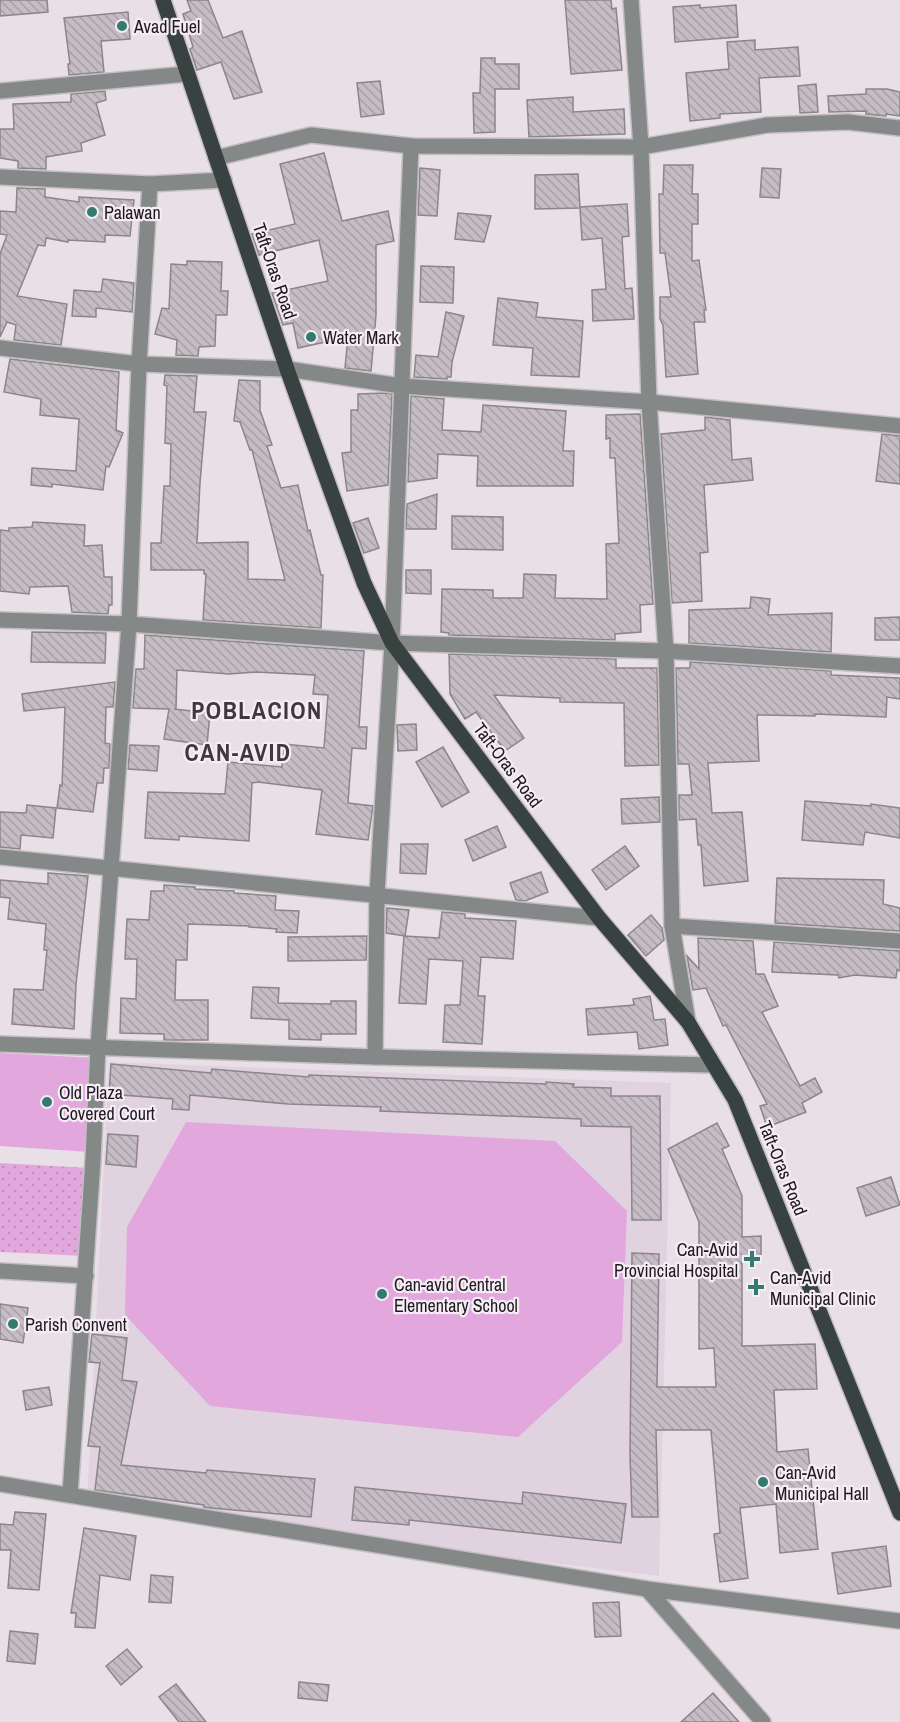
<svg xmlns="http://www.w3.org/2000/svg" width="900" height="1722" viewBox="0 0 900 1722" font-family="'Archivo Narrow',sans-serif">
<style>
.built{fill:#e1d2df}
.park{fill:url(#park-dots)}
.pitch{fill:#e2a8de}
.building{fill:url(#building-back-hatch);stroke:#8d858c;stroke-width:1.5}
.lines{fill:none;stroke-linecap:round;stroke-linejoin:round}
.minor-casing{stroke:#c3bcc3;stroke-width:18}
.major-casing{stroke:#c3bcc3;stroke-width:18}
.minor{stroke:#848988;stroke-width:15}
.major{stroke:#384240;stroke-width:15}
.poi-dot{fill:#347a6f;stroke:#f6ecf5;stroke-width:2}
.labels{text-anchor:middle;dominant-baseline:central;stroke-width:4.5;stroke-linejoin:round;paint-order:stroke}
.poi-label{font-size:18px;fill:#1d1a1d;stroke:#f6ecf5;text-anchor:start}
.street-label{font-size:18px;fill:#1d1a1d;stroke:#f6ecf5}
.district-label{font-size:24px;font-weight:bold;letter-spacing:1.5px;fill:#3f383e;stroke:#f6ecf5}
</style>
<defs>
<pattern id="park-dots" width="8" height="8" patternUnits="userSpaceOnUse" patternTransform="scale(1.5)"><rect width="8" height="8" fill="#e2a8de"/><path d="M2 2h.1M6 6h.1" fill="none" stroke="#c190be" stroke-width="1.8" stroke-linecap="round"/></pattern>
<pattern id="building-back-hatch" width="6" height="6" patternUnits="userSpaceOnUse" patternTransform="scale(1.5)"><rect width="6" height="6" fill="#c5bcc4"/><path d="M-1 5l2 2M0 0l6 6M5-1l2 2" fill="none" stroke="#a9a1a8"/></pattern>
</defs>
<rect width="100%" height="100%" fill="#e8dfe7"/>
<path class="built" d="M109 1062 671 1083 659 1576 87 1506Z"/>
<path class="park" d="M0 1163 90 1168 84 1256 0 1252Z"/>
<g class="pitch">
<path d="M0 1053 97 1058 89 1152 0 1146Z"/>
<path d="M186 1122 555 1141 627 1211 622 1342 518 1437 210 1406 125 1315 127 1227Z"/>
</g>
<g class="building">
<path d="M0 0H47L48 12 0 16Z"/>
<path d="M187 0H208L223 38 242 31 262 92 234 99 221 62 197 70 190 49 193 47 183 14 191 11Z"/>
<path d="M565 0H611L612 9 616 8 622 70 571 74Z"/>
<path d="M700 5V8L736 5 738 37 675 42 673 7Z"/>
<path d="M128 12 130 39 101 41 104 72 69 75 68 64H70L64 18Z"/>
<path d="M755 40V50L798 47 800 76 759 78 761 112 720 114V118L690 121 686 73 729 69 727 42Z"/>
<path d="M481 58H495V64H519V89H495V132L474 133 473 93H480Z"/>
<path d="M380 81 384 114 361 117 357 83Z"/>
<path d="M816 84 818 112 800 113 798 86Z"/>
<path d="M866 89H887L900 92V116L886 114V116L866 114V111L829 112 828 96 866 94Z"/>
<path d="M105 91 106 100 96 103 105 135 81 143 82 151 46 157V169L18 168V161L0 158V129H14L13 104 71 102V94Z"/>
<path d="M573 97V112L624 109 625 134 529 137 527 100Z"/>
<path d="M324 153 342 221 388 211 394 241 376 245V315L371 371 345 368 348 337 298 348 293 323 283 325 272 293 328 281 319 240 259 255 252 234 295 224 280 164Z"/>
<path d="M664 165H693L692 194H698V224H692V261L699 260 706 310H704L705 322H694L698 374 666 377 663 325 660 319V297H671L665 253H660L659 194H663Z"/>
<path d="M420 168 440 170 437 216 418 215Z"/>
<path d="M762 168 781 169 779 198 760 197Z"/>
<path d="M578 174 580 208 535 209V175Z"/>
<path d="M17 188 45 189V197L79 202V197L134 200 130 236 105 235V242L68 240V242L46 238 45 246 38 245 17 296 67 304 61 345 14 340 16 325 7 322 0 337V254L7 235 0 234V211L16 212Z"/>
<path d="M627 204 629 236 622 237 625 289 632 288 634 319 593 321 592 290 606 289 602 238 582 240 580 207Z"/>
<path d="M458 213 491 216 484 242 455 239Z"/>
<path d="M187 261 222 262 221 291H228L227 315H216L215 346 199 347 198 356 176 355 177 340 155 334 162 308 169 309 171 264 187 265Z"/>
<path d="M421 266 454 267 453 303 420 302Z"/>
<path d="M103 279 134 283 132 312 96 308V317L72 316 74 290 101 292Z"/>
<path d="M498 298 538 303 536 317 583 321 579 377 531 375 533 348 493 345Z"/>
<path d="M446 312 464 316 452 362 451 377H447V379L414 377 416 355 438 357Z"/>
<path d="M10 359 119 372 116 430 123 433 109 467 106 466 103 490 52 484V487L31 485 32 468 76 471 79 419 40 415 41 399 4 392Z"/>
<path d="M165 375 197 376 194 412H206L200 483 197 543 248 542V579L285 580 252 450H250L240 422 234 421 239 380 260 381V410L272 445 267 446 281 488 298 485 308 531 310 530 321 575H323L321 628 203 620 206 574H204V570H151V543H161L164 486H170L171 444 165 443 167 386 164 385Z"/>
<path d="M384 393 392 394 388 485 347 491 342 453 351 452V410H358V394Z"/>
<path d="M411 396 444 399 442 430 481 432 483 405 566 411 563 451H574L573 486H477L478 456 438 454 437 478 408 482Z"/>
<path d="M640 414 653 604 640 605 641 632 615 634V640L449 635V633L441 632 442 589 493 590V598H523L524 574 556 575 555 598 607 599 606 544 619 543 615 458H610V438L606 439V415Z"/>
<path d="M705 417 730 420 732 460 751 458 753 480 704 485 708 552 700 553 702 601 672 603 661 434 705 430Z"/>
<path d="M882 434 900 436V484L876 481Z"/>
<path d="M437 494 436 529H406L407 504Z"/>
<path d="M452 516 503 517V550L452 549Z"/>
<path d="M368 518 379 548 364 553 353 523Z"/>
<path d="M33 522 85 525 84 546 102 545 104 577H112V605H109L108 614 72 612 68 586 30 587 29 594 0 591V530L9 531V528L32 527Z"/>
<path d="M406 570H431V594L406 593Z"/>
<path d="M751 597 770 599 768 615 832 613 831 652 689 643V610L750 608Z"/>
<path d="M900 617V640H875V618Z"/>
<path d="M32 632 106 633 105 663 31 662Z"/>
<path d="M145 635 364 651 359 727H367L366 749 352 748 348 803 373 806 368 840 316 834 322 790 258 782 252 783 249 841 179 836V840L145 838 148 792 225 794 228 762 282 767 284 744 324 748 328 695 313 694 315 675 256 672 229 674 177 670 176 709H174L210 713 207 745 164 739 169 709 133 708 136 669H144Z"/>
<path d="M449 654 616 659V668H657L659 765 625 766 624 703 560 702V698L494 695 524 738 505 751 476 712 465 719 450 694Z"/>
<path d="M690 662 831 671V675L900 678V699L887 697 886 717 815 714V716L757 715 759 761 708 763 712 813 742 812 748 881 704 886 701 845H698L696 819 679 820V795H692L689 764H678L676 668H690Z"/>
<path d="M115 682 113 707H106L105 743 110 744 109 768H104L103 783H97L93 812 57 808 60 785 62 786 65 707 24 711 22 694Z"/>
<path d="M416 724 417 750 398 751 397 725Z"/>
<path d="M130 745 159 746 157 771 128 769Z"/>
<path d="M443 747 469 792 442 807 416 762Z"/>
<path d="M659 797 660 822 622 824 621 799Z"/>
<path d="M805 801 871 806V804L900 808V838L865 832 863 845 802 840Z"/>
<path d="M27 805 56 808 53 838 21 835 20 849 0 847V812L26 813Z"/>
<path d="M497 826 506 847 473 861 465 840Z"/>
<path d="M401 844H428L426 874 400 873Z"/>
<path d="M625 846 639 866 606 890 592 870Z"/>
<path d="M541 872 548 892 525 901 516 900 510 883Z"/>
<path d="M48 873 88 876 76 984 74 1029 12 1024 14 989 43 990 47 950H44L46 924 8 919 10 898 0 897V880L48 884Z"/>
<path d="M777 878 884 880 883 904 900 908V931L775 923Z"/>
<path d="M164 885 195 887V889L234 891V893L276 896 275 910 299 911 297 933 276 932 277 929 249 927V926L188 924 187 960H176L175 1000H208V1040H164V1034L120 1033 121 998 136 999 137 959H125L127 919 149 920 151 891H164Z"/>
<path d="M387 908 409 910 405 936 386 933Z"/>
<path d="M442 912 465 914V918L516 921 513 959 481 957 478 996H485L482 1044 443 1042 445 1005H460L463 961 429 959 426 1004 399 1003 404 936 439 938Z"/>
<path d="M651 915 662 928 664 940 646 956 628 935Z"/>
<path d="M367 936 366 960 288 961V937Z"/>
<path d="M698 938 753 941 756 974H764L778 1006 762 1012 800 1086 815 1078 822 1092 802 1103 806 1112 767 1127 760 1106 767 1104 726 1025 723 1026 706 988 693 990 687 956 699 969Z"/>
<path d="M774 942 900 951V971L897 970 896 978 855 975 839 978 838 975 772 972Z"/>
<path d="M253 987 279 988 278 1003 331 1004V1001H356V1034H321V1040L289 1039V1020L251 1018Z"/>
<path d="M650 996 654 1020 665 1019 668 1045 639 1049 637 1032 588 1035 586 1009 634 1005 633 999Z"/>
<path d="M111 1064 211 1073 212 1069 309 1077V1075L546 1084V1082L574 1084 573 1087 611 1088V1096H660L661 1220H632L631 1127 581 1126V1119L380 1111 381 1107 288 1104 190 1095 189 1110 172 1109 173 1099 109 1094Z"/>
<path d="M717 1123 729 1146 722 1149 742 1196V1237L761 1236V1262H742V1346L815 1344 817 1389 774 1390 777 1452 808 1449 818 1549 780 1553 776 1504 740 1508 748 1578 720 1582 714 1534 720 1533 711 1430H656L658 1517H632L630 1454 632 1253 659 1254 657 1387H716L714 1348 699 1349V1222L668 1149Z"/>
<path d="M108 1134 138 1136 136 1167 106 1164Z"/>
<path d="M891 1177 900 1205 866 1216 857 1188Z"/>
<path d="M0 1304 28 1308 23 1343 0 1339Z"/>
<path d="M92 1334 127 1338 122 1380 137 1382 121 1465 206 1473 207 1470 315 1479 311 1517 211 1508 204 1507V1505L95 1490 100 1447 88 1446 100 1363 89 1362Z"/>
<path d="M49 1387 52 1405 26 1410 23 1391Z"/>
<path d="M355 1487 522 1504 523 1492 626 1504 621 1543 409 1520V1525L352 1520Z"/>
<path d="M15 1512 46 1514 39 1590 8 1588 11 1550H0V1524L13 1525Z"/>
<path d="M84 1528 136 1536 130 1580 100 1575 95 1628 75 1627 76 1613H71Z"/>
<path d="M886 1546 891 1586 838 1594 832 1553Z"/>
<path d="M151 1575 173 1577 171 1603 149 1602Z"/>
<path d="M619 1602 621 1636 595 1637 593 1603Z"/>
<path d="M10 1631 38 1634 35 1664 7 1661Z"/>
<path d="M127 1649 142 1667 121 1685 106 1666Z"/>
<path d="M299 1682 329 1685 327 1701 298 1698Z"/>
<path d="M176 1684 206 1722H179L159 1697Z"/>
<path d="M713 1693 739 1722H681Z"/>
</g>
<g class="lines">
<g class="minor-casing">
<g id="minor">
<path d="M631 0 641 147 649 402 666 651 672 926 688 1022"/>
<path d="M0 91 187 74"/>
<path d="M216 158 311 135 411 146 641 147 767 125 848 122 900 128"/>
<path d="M0 177 150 184 224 180"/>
<path d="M0 348 139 364 287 369 401 386 649 402 900 426"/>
<path d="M0 620 129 624 392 643 666 651 900 666"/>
<path d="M0 857 599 918"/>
<path d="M672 926 900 941"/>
<path d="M0 1044 375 1057 713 1065"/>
<path d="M375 1057 377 895 392 643 411 146"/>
<path d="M0 1271 86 1276"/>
<path d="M0 1484 647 1589 900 1621"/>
<path d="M70 1494 93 1160 98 1046 129 624 139 364 150 184"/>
<path d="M647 1589 763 1722"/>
</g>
</g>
<g class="major-casing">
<path id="major" d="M163 0 287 369 364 583 392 643 599 918 688 1022 735 1100 900 1513"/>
</g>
<use href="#minor" class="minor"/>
<use href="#major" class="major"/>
</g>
<g class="poi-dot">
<circle cx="122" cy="26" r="6"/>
<circle cx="92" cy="212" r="6"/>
<circle cx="311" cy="337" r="6"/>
<circle cx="47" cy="1102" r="6"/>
<path d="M749 1250h6v6h6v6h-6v6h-6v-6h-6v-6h6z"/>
<path d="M753 1278h6v6h6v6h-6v6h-6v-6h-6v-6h6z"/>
<circle cx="382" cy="1294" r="6"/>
<circle cx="13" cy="1324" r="6"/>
<circle cx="763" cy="1482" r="6"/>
</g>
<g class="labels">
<g class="poi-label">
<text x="134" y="26">Avad Fuel</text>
<text x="104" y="212">Palawan</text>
<text x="323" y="337">Water Mark</text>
<text x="59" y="1092">Old Plaza<tspan x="59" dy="21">Covered Court</tspan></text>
<text x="738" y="1249" text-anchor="end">Can-Avid<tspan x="738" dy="21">Provincial Hospital</tspan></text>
<text x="770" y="1277">Can-Avid<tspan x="770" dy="21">Municipal Clinic</tspan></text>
<text x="394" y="1284">Can-avid Central<tspan x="394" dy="21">Elementary School</tspan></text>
<text x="25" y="1324">Parish Convent</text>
<text x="775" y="1472">Can-Avid<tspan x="775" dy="21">Municipal Hall</tspan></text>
</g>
<g class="street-label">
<text transform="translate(275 271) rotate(71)">Taft-Oras Road</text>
<text transform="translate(508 765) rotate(53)">Taft-Oras Road</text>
<text transform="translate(783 1168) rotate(68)">Taft-Oras Road</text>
</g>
<g class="district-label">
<text x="257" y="710">POBLACION</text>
<text x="238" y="752">CAN-AVID</text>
</g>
</g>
</svg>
